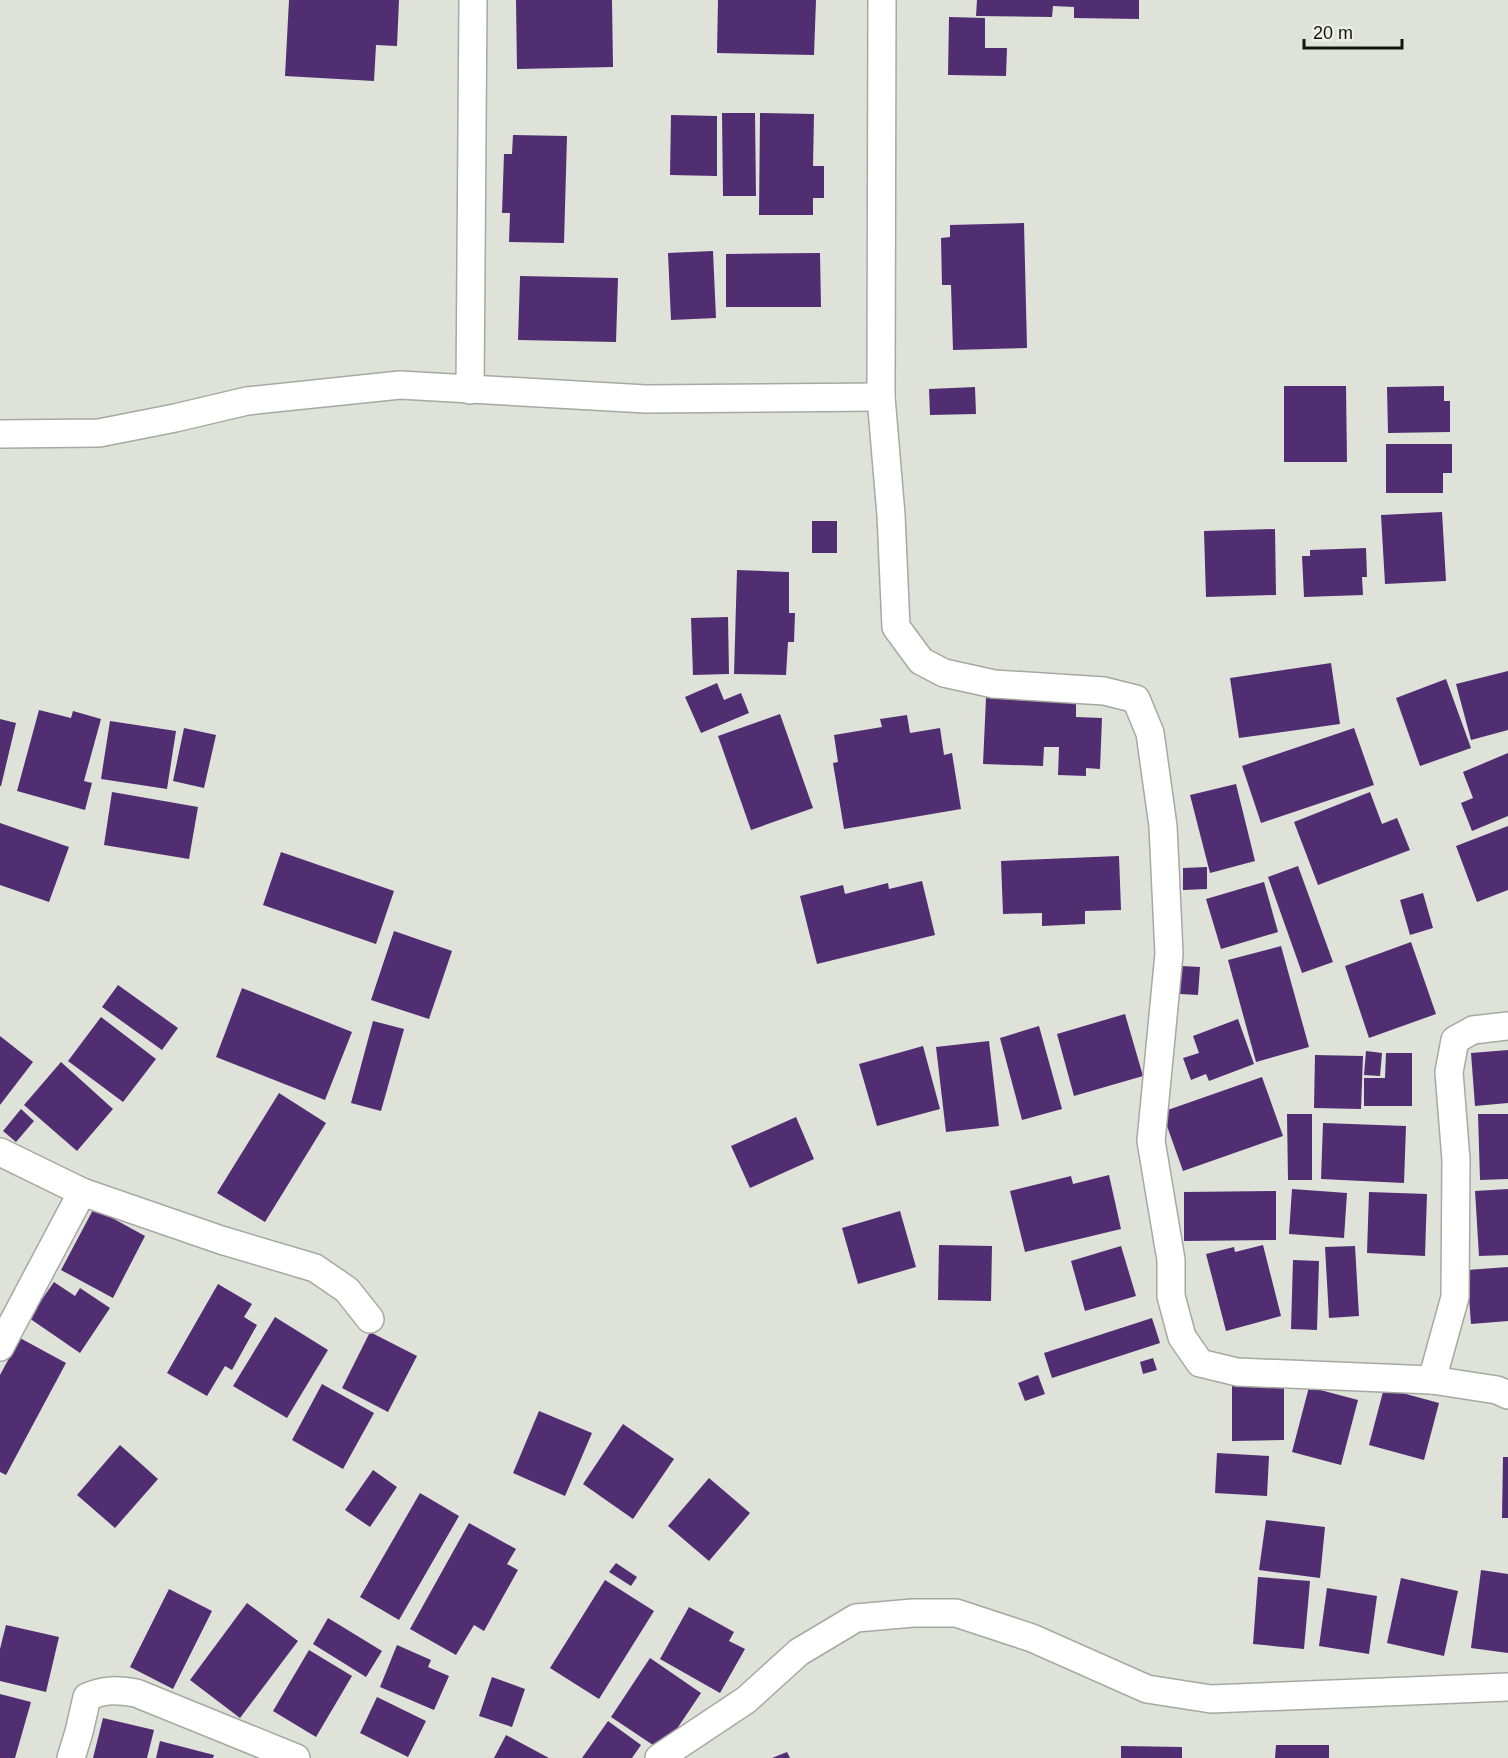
<svg xmlns="http://www.w3.org/2000/svg" width="1508" height="1758" viewBox="0 0 1508 1758" font-family="Helvetica,sans-serif">
<style>
.building{fill:#512e72}
.lines{fill:none;stroke-linecap:round;stroke-linejoin:round}
.street-casing{stroke:#a6a9a0;stroke-width:30}
.street{stroke:#fff;stroke-width:27}
</style>
<rect width="100%" height="100%" fill="#dfe2d9"/>
<g class="building">
<path d="M289 0H399L397 46 376 45 374 81 285 76Z"/>
<path d="M516 0H612L613 67 517 69Z"/>
<path d="M718 0H816L814 55 717 53Z"/>
<path d="M977 0H1139V19L1074 18V7L1053 6 1052 17 976 16Z"/>
<path d="M949 17 985 18V48H1007L1006 76 948 75Z"/>
<path d="M722 113H755L756 196H723Z"/>
<path d="M760 113 814 114 813 166H824V198H813V215H759Z"/>
<path d="M671 115 717 116V176L670 175Z"/>
<path d="M513 135 567 136 564 243 509 242 510 213H502L504 154H512Z"/>
<path d="M1024 223 1027 348 953 350 951 285H942L941 238 950 237V225Z"/>
<path d="M713 251 716 318 671 320 668 253Z"/>
<path d="M820 253 821 307H726V254Z"/>
<path d="M520 276 618 278 616 342 518 340Z"/>
<path d="M1284 386H1346L1347 462H1284Z"/>
<path d="M1444 386V401H1450V432L1388 433 1387 387Z"/>
<path d="M975 387 976 414 930 415 929 389Z"/>
<path d="M1386 444H1452V473H1443V493H1386Z"/>
<path d="M1442 512 1446 581 1385 584 1381 515Z"/>
<rect x="812" y="521" width="25" height="32"/>
<path d="M1275 529 1276 595 1206 597 1204 531Z"/>
<path d="M1366 548 1367 577H1362L1363 595 1304 597 1302 556H1310V550Z"/>
<path d="M737 570 789 572V613H795L794 642H788L786 675 734 674Z"/>
<path d="M728 617 729 674 693 675 691 618Z"/>
<path d="M1331 663 1340 724 1239 738 1230 678Z"/>
<path d="M1508 671V730L1471 740 1456 684Z"/>
<path d="M1446 679 1471 748 1420 766 1396 698Z"/>
<path d="M717 683 724 700 741 693 749 713 701 733 685 697Z"/>
<path d="M986 698 1076 702V717L1102 718 1100 769 1086 768V776L1058 775 1059 747H1044L1043 766 983 764Z"/>
<path d="M39 710 71 718 73 711 101 719 84 781 92 783 85 810 17 791Z"/>
<path d="M780 714 813 808 751 830 718 736Z"/>
<path d="M907 715 910 733 940 728 944 755 952 753 961 809 844 829 833 763 838 762 834 735 882 727 880 719Z"/>
<path d="M0 719 16 723 1 786H0Z"/>
<path d="M110 721 176 731 167 789 101 779Z"/>
<path d="M184 728 216 735 204 788 173 781Z"/>
<path d="M1354 728 1374 785 1261 823 1242 766Z"/>
<path d="M1508 753V816L1472 831 1461 803 1473 798 1463 772Z"/>
<path d="M1236 784 1255 861 1210 873 1190 795Z"/>
<path d="M112 792 198 807 189 859 104 845Z"/>
<path d="M1370 792 1382 824 1397 818 1410 850 1318 885 1294 822Z"/>
<path d="M0 823 69 847 49 902 0 885Z"/>
<path d="M1508 826V890L1477 902 1456 846Z"/>
<path d="M281 852 394 891 376 944 263 905Z"/>
<path d="M1119 856 1121 910 1085 911V924L1042 926V913L1003 914 1001 861Z"/>
<path d="M1298 866 1333 962 1302 973 1268 877Z"/>
<path d="M1207 867V889L1183 890V868Z"/>
<path d="M922 881 935 935 817 964 800 896 843 885 845 894 888 883 889 889Z"/>
<path d="M1264 882 1278 932 1221 949 1206 899Z"/>
<path d="M1423 893 1433 928 1410 935 1400 900Z"/>
<path d="M394 931 452 951 429 1019 371 1000Z"/>
<path d="M1411 942 1436 1014 1369 1038 1345 966Z"/>
<path d="M1281 946 1309 1047 1256 1062 1228 960Z"/>
<path d="M1182 966 1200 967 1198 995 1180 994Z"/>
<path d="M118 985 178 1028 162 1050 102 1007Z"/>
<path d="M242 988 352 1032 325 1100 216 1057Z"/>
<path d="M1125 1014 1143 1076 1074 1096 1057 1034Z"/>
<path d="M101 1017 156 1059 123 1102 68 1061Z"/>
<path d="M1238 1019 1254 1064 1209 1081 1206 1074 1191 1080 1183 1058 1199 1053 1193 1036Z"/>
<path d="M373 1021 404 1029 381 1111 351 1103Z"/>
<path d="M1039 1026 1062 1109 1022 1120 1000 1038Z"/>
<path d="M0 1036 33 1062 0 1105Z"/>
<path d="M989 1041 999 1126 946 1132 936 1047Z"/>
<path d="M923 1046 940 1109 877 1126 859 1064Z"/>
<path d="M1508 1050V1103L1475 1106 1471 1053Z"/>
<path d="M1366 1051 1382 1053 1380 1076 1364 1075Z"/>
<path d="M1386 1053H1412V1106H1364V1078H1385Z"/>
<path d="M1315 1055 1363 1056 1361 1109 1314 1108Z"/>
<path d="M61 1062 113 1109 77 1151 24 1105Z"/>
<path d="M1262 1077 1283 1136 1183 1171 1162 1112Z"/>
<path d="M279 1093 326 1123 265 1222 217 1193Z"/>
<path d="M21 1109 34 1121 16 1142 3 1131Z"/>
<path d="M1287 1114H1312V1180H1288Z"/>
<path d="M1478 1114H1508V1179L1480 1180Z"/>
<path d="M796 1117 814 1159 750 1188 731 1146Z"/>
<path d="M1323 1123 1406 1126 1404 1183 1321 1179Z"/>
<path d="M1109 1175 1121 1229 1025 1252 1010 1191 1071 1176 1073 1184Z"/>
<path d="M1292 1189 1347 1193 1344 1238 1289 1234Z"/>
<path d="M1508 1189V1255L1479 1256 1475 1191Z"/>
<path d="M1276 1191V1240L1184 1241V1192Z"/>
<path d="M1369 1192 1427 1194 1425 1256 1367 1253Z"/>
<path d="M94 1208 145 1236 113 1298 61 1270Z"/>
<path d="M900 1211 916 1267 858 1284 842 1228Z"/>
<path d="M939 1245 992 1246 991 1301 938 1300Z"/>
<path d="M1263 1245 1281 1316 1226 1331 1206 1254 1234 1247 1235 1252Z"/>
<path d="M1121 1246 1136 1296 1085 1311 1071 1261Z"/>
<path d="M1355 1246 1359 1316 1329 1318 1325 1247Z"/>
<path d="M1293 1260 1319 1261 1317 1330 1291 1329Z"/>
<path d="M1508 1267V1321L1471 1324 1467 1270Z"/>
<path d="M54 1282 75 1296 80 1288 110 1308 80 1353 29 1318Z"/>
<path d="M218 1284 252 1304 244 1317 257 1325 232 1370 225 1366 207 1396 167 1373Z"/>
<path d="M275 1317 328 1350 287 1418 233 1386Z"/>
<path d="M1152 1318 1160 1343 1052 1378 1044 1353Z"/>
<path d="M370 1332 417 1356 388 1412 342 1388Z"/>
<path d="M20 1338 66 1363 6 1475 0 1472V1375Z"/>
<path d="M1153 1358 1157 1370 1143 1374 1140 1362Z"/>
<path d="M1038 1375 1045 1394 1025 1401 1018 1383Z"/>
<path d="M322 1384 374 1413 343 1469 292 1440Z"/>
<path d="M1284 1385V1440L1232 1441V1386Z"/>
<path d="M1309 1387 1358 1400 1341 1465 1292 1452Z"/>
<path d="M1384 1388 1439 1403 1424 1460 1369 1445Z"/>
<path d="M539 1411 592 1433 565 1496 513 1473Z"/>
<path d="M623 1424 674 1459 633 1519 583 1484Z"/>
<path d="M120 1445 158 1479 115 1528 77 1495Z"/>
<path d="M1217 1453 1269 1456 1267 1496 1215 1493Z"/>
<path d="M1503 1457H1508V1518H1502Z"/>
<path d="M373 1470 397 1487 370 1527 345 1510Z"/>
<path d="M709 1478 750 1513 709 1561 668 1526Z"/>
<path d="M420 1493 459 1516 399 1620 360 1597Z"/>
<path d="M1266 1520 1325 1527 1320 1578 1259 1570Z"/>
<path d="M469 1523 516 1549 507 1564 518 1570 484 1631 474 1625 456 1655 410 1629Z"/>
<path d="M616 1563 637 1577 631 1586 609 1572Z"/>
<path d="M1481 1570 1508 1574V1653L1471 1648Z"/>
<path d="M1258 1577 1310 1581 1304 1649 1253 1644Z"/>
<path d="M1401 1578 1458 1591 1444 1656 1387 1643Z"/>
<path d="M605 1580 654 1611 599 1699 550 1668Z"/>
<path d="M1327 1588 1377 1596 1369 1654 1319 1646Z"/>
<path d="M169 1589 212 1611 173 1689 130 1667Z"/>
<path d="M247 1603 298 1641 240 1718 190 1680Z"/>
<path d="M689 1607 734 1632 729 1641 745 1649 720 1693 660 1659Z"/>
<path d="M328 1618 382 1651 366 1677 313 1644Z"/>
<path d="M6 1625 59 1637 46 1692 0 1681V1649Z"/>
<path d="M397 1645 431 1660 428 1667 449 1676 434 1710 380 1687Z"/>
<path d="M309 1650 352 1676 316 1737 273 1711Z"/>
<path d="M650 1658 701 1693 662 1751 611 1717Z"/>
<path d="M492 1677 525 1689 512 1727 479 1716Z"/>
<path d="M0 1694 31 1702 15 1758H0Z"/>
<path d="M377 1697 426 1721 408 1757 360 1733Z"/>
<path d="M103 1718 154 1730 147 1758H93Z"/>
<path d="M608 1721 641 1745 632 1758H582Z"/>
<path d="M506 1735 549 1758H494Z"/>
<path d="M160 1741 214 1755 213 1758H156Z"/>
<path d="M1276 1745H1329V1758H1275Z"/>
<path d="M1121 1746 1182 1747V1758H1121Z"/>
<path d="M787 1752 790 1758H772Z"/>
</g>
<g class="lines">
<g class="street-casing">
<g id="street">
<path d="M882 0 881 397 891 515 896 627 921 661 944 673 994 684 1104 691 1136 699 1150 733 1163 826 1169 954 1151 1141 1171 1260V1296L1182 1337 1200 1363 1237 1372 1432 1380 1455 1297 1456 1160 1449 1072 1455 1040 1473 1030 1508 1026"/>
<path d="M470 390 473 0"/>
<path d="M0 434 99 433 175 418 247 401 400 385 646 399 881 397"/>
<path d="M0 1152 82 1192 221 1240 315 1268 347 1290 370 1319"/>
<path d="M0 1347 82 1192"/>
<path d="M1432 1380 1497 1390 1508 1395"/>
<path d="M71 1758 79 1732 87 1697C105 1689 117 1690 136 1693L296 1758"/>
<path d="M659 1758 746 1700 799 1652 856 1618 913 1613H956L1032 1638 1147 1689 1211 1699 1508 1687"/>
</g>
</g>
<use href="#street" class="street"/>
</g>
<path d="M1304 39v9h98v-9" fill="none" stroke="#141411" stroke-width="3"/>
<text x="1313" y="39" font-size="18" fill="#141411" stroke="#edefe6" stroke-width="4.5" paint-order="stroke">20 m</text>
</svg>
